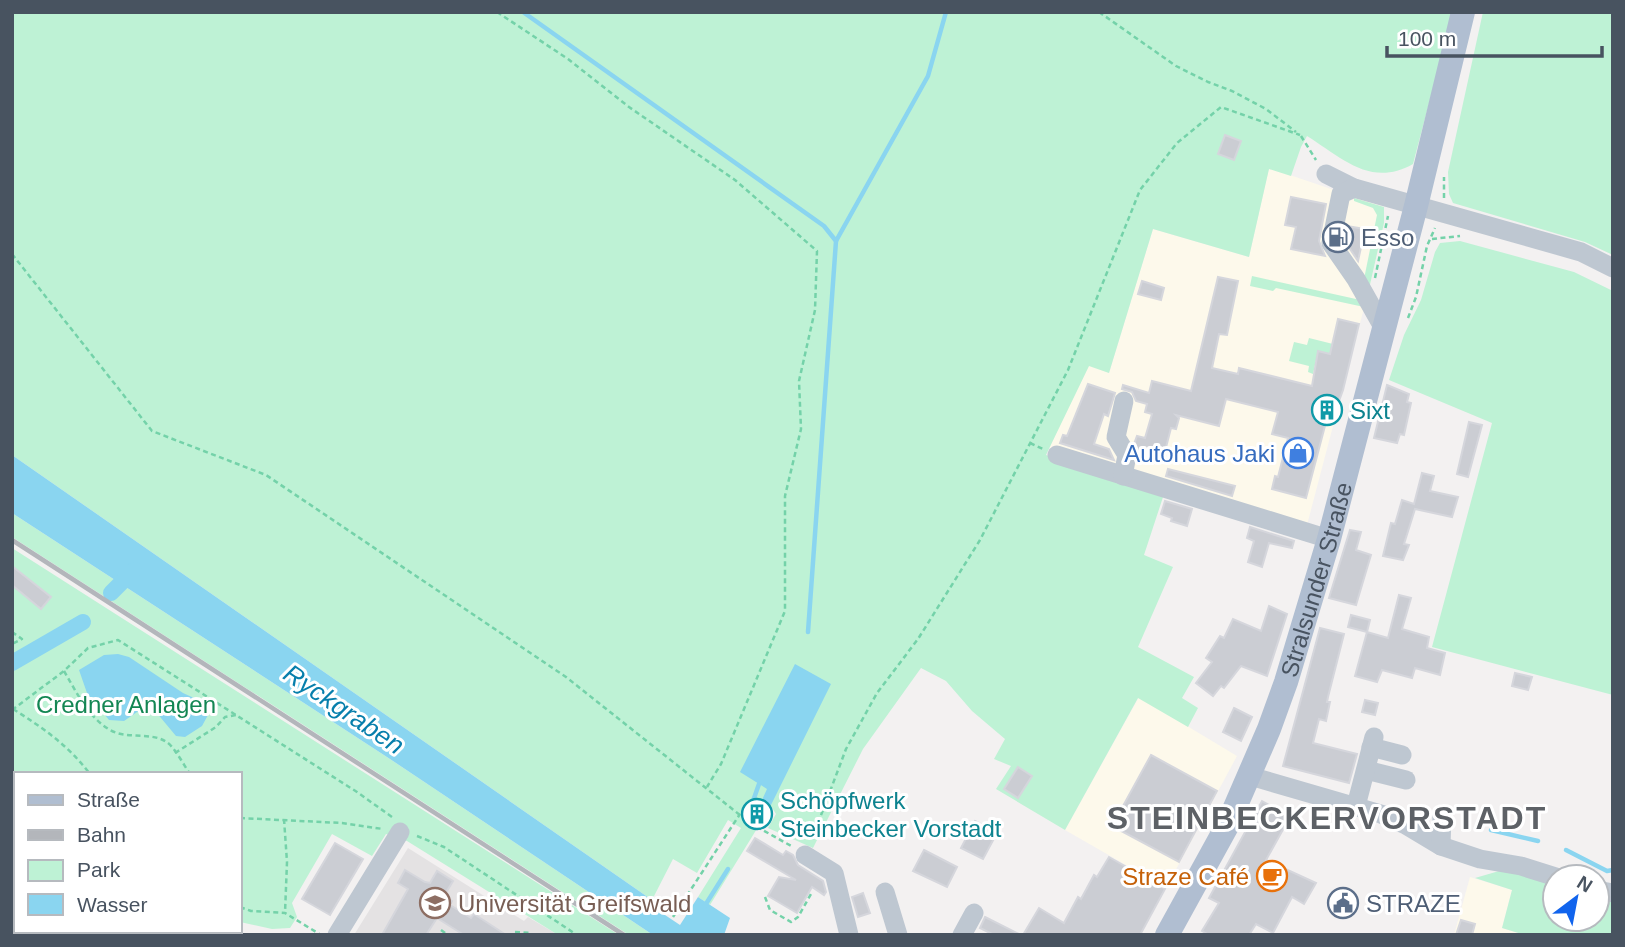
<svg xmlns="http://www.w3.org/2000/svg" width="1625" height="947" viewBox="0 0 1625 947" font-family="Helvetica,sans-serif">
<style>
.commercial{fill:#fdf9eb}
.education{fill:#e4e2e3}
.green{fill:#bef2d5}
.water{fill:#8ad5f0}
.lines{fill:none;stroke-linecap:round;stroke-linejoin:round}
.stream{stroke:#8ad5f0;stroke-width:4.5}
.canal{stroke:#8ad5f0;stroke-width:16}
.building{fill:#cbcdd3;stroke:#d5d6dc;stroke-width:2}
.path{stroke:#74d2a9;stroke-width:2.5;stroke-dasharray:5 3.5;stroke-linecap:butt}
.minor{stroke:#bec7d1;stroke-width:19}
.major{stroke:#b0bed1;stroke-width:24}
.rail{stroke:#b3b6bb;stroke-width:4.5}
.labels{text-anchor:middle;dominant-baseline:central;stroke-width:6;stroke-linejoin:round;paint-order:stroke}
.service-label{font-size:24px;fill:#4e5e75;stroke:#fff;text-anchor:start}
.culture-label{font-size:24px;fill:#0d838f;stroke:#fff;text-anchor:start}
.shop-label{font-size:24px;fill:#366cbe;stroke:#fff;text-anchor:end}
.street-label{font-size:24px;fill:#485360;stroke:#fff}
.park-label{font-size:24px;fill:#138653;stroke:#fff}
.food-label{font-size:24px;fill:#c56008;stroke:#fff;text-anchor:end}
.education-label{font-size:24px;fill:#785e54;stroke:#fff;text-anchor:start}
.water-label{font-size:26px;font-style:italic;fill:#077fac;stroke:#fff}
.district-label{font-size:32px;font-weight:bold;letter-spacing:2px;fill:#5d6166;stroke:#fff}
</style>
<rect width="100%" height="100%" fill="#f3f1f1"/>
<g class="commercial">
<path d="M1269 168 1384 207V223L1369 289 1307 525 1049 448 1089 365 1109 373 1153 229 1249 257Z"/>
<path d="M1139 697 1237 756 1166 888 1065 830Z"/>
<path d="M1470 877 1512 890 1502 928 1525 935H1454Z"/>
</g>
<g class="education">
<path d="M408 848 524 921 528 917 558 935H354Z"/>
<path d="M12 861 16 862V931H115L113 935H12Z"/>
</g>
<g class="green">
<path d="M12 12H1453L1413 164C1371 188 1342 158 1307 136L1301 147 1291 176 1269 169 1249 257 1153 229 1109 373 1089 366 1046 455 1164 494 1144 555 1173 567 1138 647 1194 677 1182 698 1198 708 1188 727 1138 698 1065 830 996 789 1011 766 994 759 1005 739 972 711 946 681 921 668 863 749 813 848 768 828 776 814 771 806 710 905 698 897 741 828 728 820 697 873 673 859 652 900 12 455Z"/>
<path d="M1483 12H1613V255L1585 242 1453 203 1449 194 1448 172Z"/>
<path d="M1354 198 1384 207V223L1369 289 1364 279 1377 215 1373 208 1354 201Z"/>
<path d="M1460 241 1574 272 1613 291V695L1432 647 1492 423 1389 380 1404 335 1421 300 1435 252 1440 243Z"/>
<path d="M1252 276 1365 301 1364 307 1276 288 1273 291 1250 286Z"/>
<path d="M1309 338 1333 344 1330 354 1318 351 1313 374 1308 372 1309 366 1289 361 1294 342 1307 345Z"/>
<path d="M12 513 390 759 653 935H629L12 537Z"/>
<path d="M12 548 619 935H558L407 841 386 834 372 856 332 834 292 903 297 917 290 928 272 929 240 922V774H16V862L12 861Z"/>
<path d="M1506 869 1555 883V919H1597V896L1613 887V935H1525L1502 928 1512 890 1475 878Z"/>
</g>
<g class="water">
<path d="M12 455 652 900 650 905 680 925 698 897 730 918 724 935H653L390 759 12 513Z"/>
<path d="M118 654 129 657 183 693 205 703 208 715 202 726 185 737 176 736 156 712 140 710 124 721 109 720 87 693 79 670 104 655Z"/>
<path d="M795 664 831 684 771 805 762 800 767 789 740 772Z"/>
</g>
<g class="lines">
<g class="stream">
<path d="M523 12 824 226 836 241 808 632"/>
<path d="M836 241 928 76 946 12"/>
<path d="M753 801 759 784"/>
<path d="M1491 830 1538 841"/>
<path d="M1566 850 1607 871 1613 870"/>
<path d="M704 907 728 869"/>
</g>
<g class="canal">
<path d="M111 593 134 570"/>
<path d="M12 663 83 622"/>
</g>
</g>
<g class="building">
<path d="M1225 135 1241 141 1234 160 1218 154Z"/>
<path d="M1291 197 1326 204 1319 241 1325 256 1291 249 1296 227 1285 225Z"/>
<path d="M1347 226 1365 229 1358 261 1344 240Z"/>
<path d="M1218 277 1238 281 1227 335 1219 334 1212 368 1238 374 1239 368 1312 386 1318 351 1330 354 1338 319 1359 324 1343 390 1331 423 1326 422 1306 498 1272 489 1275 476 1278 477 1288 438 1272 434 1278 412 1226 399 1219 426 1176 415 1179 418 1176 429 1171 428 1163 459 1138 452 1134 444 1137 436 1145 438 1152 414 1145 412 1147 404 1136 401 1132 392 1122 389 1123 385 1149 393 1152 381 1191 391Z"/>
<path d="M1142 281 1164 288 1161 300 1138 294Z"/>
<path d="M1088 384 1115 393 1108 416 1104 414 1094 444 1109 449 1114 460 1060 443 1063 435 1067 436Z"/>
<path d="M1387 385 1409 394 1407 402 1411 403 1404 435 1400 434 1397 443 1374 438Z"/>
<path d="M1469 422 1482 425 1468 477 1457 474Z"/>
<path d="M1168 469 1235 486 1232 496 1166 476Z"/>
<path d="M1422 473 1434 476 1430 491 1458 497 1452 517 1415 509 1404 544 1409 545 1403 560 1383 556 1391 523 1395 524 1402 500 1414 504Z"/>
<path d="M1165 501 1192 509 1187 526 1171 521 1172 518 1161 514Z"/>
<path d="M1250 527 1294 541 1292 548 1269 543 1262 567 1248 562 1254 541 1247 538Z"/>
<path d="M1350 530 1361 532 1356 550 1371 555 1356 605 1329 598Z"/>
<path d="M12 566 51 597 41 609 12 585Z"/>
<path d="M1399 595 1411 598 1402 629 1429 637 1427 648 1445 653 1440 675 1415 668 1412 678 1382 670 1377 682 1355 676 1367 632 1388 638Z"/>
<path d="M1269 606 1287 614 1267 676 1241 666 1224 688 1221 686 1213 696 1196 683 1212 662 1206 658 1220 636 1224 638 1233 619 1261 631Z"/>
<path d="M1351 615 1370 620 1367 632 1348 627Z"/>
<path d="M1320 628 1344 634 1328 697 1327 702H1330L1326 721 1319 719 1313 743 1357 754 1349 783 1283 766Z"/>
<path d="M1515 673 1532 677 1528 690 1512 686Z"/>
<path d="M1365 700 1378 703 1375 715 1362 712Z"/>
<path d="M1234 708 1252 717 1241 741 1223 732Z"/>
<path d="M1151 755 1217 791 1179 862 1112 826Z"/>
<path d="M1018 767 1032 776 1018 798 1004 789Z"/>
<path d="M1262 801 1290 817 1266 860 1316 883 1304 904 1292 897 1273 933 1256 924 1249 935H1209L1202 931 1219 903 1209 898Z"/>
<path d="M757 804 767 810 758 824 748 818Z"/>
<path d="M975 821 997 833 983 859 961 848Z"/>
<path d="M755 838 783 855 786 851 793 855 798 865 823 881 826 892 824 895 812 887 797 913 768 896 779 877 796 880 747 851Z"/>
<path d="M335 843 363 859 330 915 302 899Z"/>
<path d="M924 850 957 867 947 887 913 871Z"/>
<path d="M1109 857 1165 889 1140 935H1023L1039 908 1064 923 1078 897 1081 899 1094 875 1097 877Z"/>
<path d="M405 870 425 882 430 883 437 871 453 881 444 896 452 901 450 905 471 918 474 914 506 935H464L437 918 426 935H382L408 889 398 883Z"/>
<path d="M863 893 870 913 858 917 852 897Z"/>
<path d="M985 917 1021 935H994L980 928Z"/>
<path d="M1461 920 1475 924 1472 935H1456Z"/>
</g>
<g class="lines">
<g class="path">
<path d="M497 12 568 59 629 107 735 180 817 251 815 310 799 381 801 429 785 496V611L721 764 707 787"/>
<path d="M1099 12 1176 66 1208 82 1232 91 1266 109 1296 132"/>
<path d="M1301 136 1316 160"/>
<path d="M1444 198V177"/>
<path d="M1432 239 1460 236"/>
<path d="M12 254 152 431 266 475 566 677 750 823 793 847"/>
<path d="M1375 278 1388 216"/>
<path d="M1408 318 1416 297 1427 246 1435 228"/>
<path d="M1030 443 1043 449"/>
<path d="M12 632 22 639 12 644"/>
<path d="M64 671C77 693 88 717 110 730 129 741 157 729 172 747 178 754 184 765 190 774"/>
<path d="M13 709C43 728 68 745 90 774"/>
<path d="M12 710 64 671 88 648 118 640 357 792 392 817"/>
<path d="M175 753 216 727 225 717 236 715"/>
<path d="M240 818 342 823 383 829"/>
<path d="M284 819 287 862 285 913"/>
<path d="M417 836 444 847 577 935"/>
<path d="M812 839 846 749 877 693 918 639 980 540 1068 370 1140 190 1177 143 1221 107 1300 135"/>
<path d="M12 840 16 841"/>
<path d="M765 897 770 910 791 922 798 917 811 894"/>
<path d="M240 907 251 911 285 913 321 935"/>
<path d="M673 917 740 814"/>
<path d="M441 930 448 935"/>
<path d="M515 932 532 933"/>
</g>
<g class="minor">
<path d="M1326 174 1354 188 1581 252 1613 268"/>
<path d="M1354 188 1341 194 1331 243 1356 279 1383 327"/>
<path d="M1057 455 1329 539"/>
<path d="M1123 476 1127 455 1116 437 1124 401"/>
<path d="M1371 747 1402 755"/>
<path d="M1366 770 1406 780"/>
<path d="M1250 776 1381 814 1406 825 1441 846 1480 859 1521 866 1556 877"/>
<path d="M1356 806 1374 737"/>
<path d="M1441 846 1442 814"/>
<path d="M805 855 834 873 849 935"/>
<path d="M1597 890 1613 893"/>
<path d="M885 892 898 935"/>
<path d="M337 935 400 832"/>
<path d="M962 935 974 913"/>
</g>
<path class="major" id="s1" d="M1167 935 1227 826 1269 729 1286 682 1329 539 1416 206 1463 12"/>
<path class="rail" d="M12 540 624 935"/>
</g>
<defs>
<g id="fuel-ring" transform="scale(1.575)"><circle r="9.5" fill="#fff" stroke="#5c6f8a" stroke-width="1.5"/><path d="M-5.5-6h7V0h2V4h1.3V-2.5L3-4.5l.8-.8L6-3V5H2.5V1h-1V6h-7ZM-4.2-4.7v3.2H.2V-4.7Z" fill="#5c6f8a"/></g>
<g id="building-ring" transform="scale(1.575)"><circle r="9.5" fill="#fff" stroke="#0f9aa8" stroke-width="1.5"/><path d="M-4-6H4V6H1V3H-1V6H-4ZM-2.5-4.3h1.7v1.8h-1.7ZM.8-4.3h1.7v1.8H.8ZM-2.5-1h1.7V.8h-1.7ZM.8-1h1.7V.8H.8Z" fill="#0f9aa8"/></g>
<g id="shop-ring" transform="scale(1.575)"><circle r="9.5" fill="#fff" stroke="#3f7fe0" stroke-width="1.5"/><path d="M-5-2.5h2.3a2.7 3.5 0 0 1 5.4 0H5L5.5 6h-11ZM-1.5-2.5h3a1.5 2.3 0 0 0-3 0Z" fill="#3f7fe0"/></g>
<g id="cafe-ring" transform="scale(1.575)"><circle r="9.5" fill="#fff" stroke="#e8710a" stroke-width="1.5"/><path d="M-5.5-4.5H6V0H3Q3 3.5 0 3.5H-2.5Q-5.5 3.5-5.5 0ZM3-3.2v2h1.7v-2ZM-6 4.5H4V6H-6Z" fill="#e8710a"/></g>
<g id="university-ring" transform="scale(1.575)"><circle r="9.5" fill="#fff" stroke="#8d6e63" stroke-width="1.5"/><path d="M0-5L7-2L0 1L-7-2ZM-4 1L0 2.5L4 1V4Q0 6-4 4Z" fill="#8d6e63"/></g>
<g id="civic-ring" transform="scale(1.575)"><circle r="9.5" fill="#fff" stroke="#5c6f8a" stroke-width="1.5"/><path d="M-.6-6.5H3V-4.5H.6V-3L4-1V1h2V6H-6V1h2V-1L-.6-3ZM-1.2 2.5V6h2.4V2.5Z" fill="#5c6f8a"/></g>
</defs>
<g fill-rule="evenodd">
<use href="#fuel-ring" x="1338" y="237"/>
<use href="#building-ring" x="1327" y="410"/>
<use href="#shop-ring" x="1298" y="453"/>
<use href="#building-ring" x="757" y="814"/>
<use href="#cafe-ring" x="1272" y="876"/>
<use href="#university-ring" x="435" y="903"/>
<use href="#civic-ring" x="1343" y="903"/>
</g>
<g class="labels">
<g class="service-label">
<text x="1361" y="237">Esso</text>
<text x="1366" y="903">STRAZE</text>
</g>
<g class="culture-label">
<text x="1350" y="410">Sixt</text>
<text x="780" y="800">Schöpfwerk<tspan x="780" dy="28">Steinbecker Vorstadt</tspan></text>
</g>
<g class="shop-label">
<text x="1275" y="453">Autohaus Jaki</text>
</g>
<g class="street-label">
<text stroke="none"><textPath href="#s1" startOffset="387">Stralsunder Straße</textPath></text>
</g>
<g class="park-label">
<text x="126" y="704">Credner Anlagen</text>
</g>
<g class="food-label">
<text x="1249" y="876">Straze Café</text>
</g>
<g class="education-label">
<text x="458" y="903">Universität Greifswald</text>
</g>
<g class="water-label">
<text transform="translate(344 709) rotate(34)">Ryckgraben</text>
</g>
<g class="district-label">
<text x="1327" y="818">STEINBECKERVORSTADT</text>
</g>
</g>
<rect width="1625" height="947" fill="none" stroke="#485360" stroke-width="28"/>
<rect x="14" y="772" width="228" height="161" fill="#ffffff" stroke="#b6babf" stroke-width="2"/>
<rect x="28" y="795" width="35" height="10" fill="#b0bed1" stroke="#b6babf" stroke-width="2"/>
<text x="77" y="807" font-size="21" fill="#485360">Straße</text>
<rect x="28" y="830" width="35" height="10" fill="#b3b6bb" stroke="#b6babf" stroke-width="2"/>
<text x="77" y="842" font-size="21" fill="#485360">Bahn</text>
<rect x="28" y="860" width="35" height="21" fill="#bef2d5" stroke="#b6babf" stroke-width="2"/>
<text x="77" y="877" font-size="21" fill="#485360">Park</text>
<rect x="28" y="894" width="35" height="21" fill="#8ad5f0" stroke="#b6babf" stroke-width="2"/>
<text x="77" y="912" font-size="21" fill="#485360">Wasser</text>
<g transform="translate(1576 898) rotate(32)"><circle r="33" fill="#ffffff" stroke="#b6babf" stroke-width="2"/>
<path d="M0-5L12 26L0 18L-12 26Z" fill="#1164ed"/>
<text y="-10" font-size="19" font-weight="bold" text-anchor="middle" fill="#485360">N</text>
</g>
<path d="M1387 46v10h215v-10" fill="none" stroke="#485360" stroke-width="3.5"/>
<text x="1398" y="46" font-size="21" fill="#485360" stroke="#ffffff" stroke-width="5" paint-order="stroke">100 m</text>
</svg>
